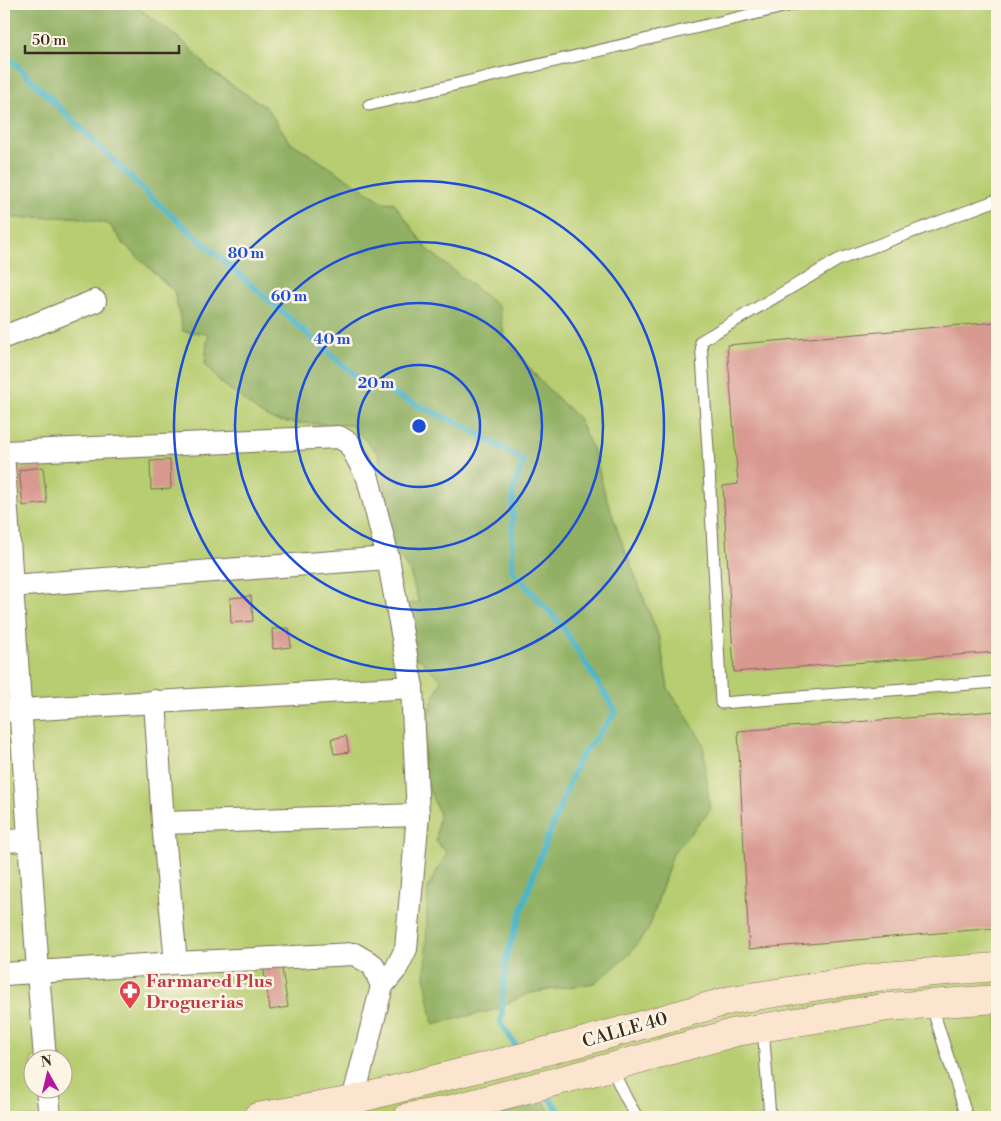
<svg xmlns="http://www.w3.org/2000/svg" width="1001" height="1121" viewBox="0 0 1001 1121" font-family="'Libre Bodoni',serif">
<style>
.green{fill:#b7cd71;stroke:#797c48;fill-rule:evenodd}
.forest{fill:#91b063;stroke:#666d40}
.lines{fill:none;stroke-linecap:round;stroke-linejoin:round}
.stream{stroke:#49b4c6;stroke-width:6}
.building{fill:#d89991}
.lane-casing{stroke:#7a6a57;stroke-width:13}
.street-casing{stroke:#7a6a57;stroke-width:24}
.secondary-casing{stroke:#7a6a57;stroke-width:29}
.lane{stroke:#fff;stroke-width:11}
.street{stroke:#fff;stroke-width:22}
.secondary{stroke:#fce5cf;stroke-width:28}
.ring{fill:none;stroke:#1d4ed8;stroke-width:2.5}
.labels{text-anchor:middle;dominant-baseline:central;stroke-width:5;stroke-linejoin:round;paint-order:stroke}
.health-label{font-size:18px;font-weight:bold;fill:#be3a42;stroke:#fcf5e5;text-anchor:start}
.street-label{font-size:18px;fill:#3b2a1e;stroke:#fcf5e5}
.centre{fill:#1d4ed8;stroke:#fcf5e5;stroke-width:2.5}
.ring-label{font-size:15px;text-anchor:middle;font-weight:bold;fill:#1d4ed8;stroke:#fcf5e5;stroke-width:5;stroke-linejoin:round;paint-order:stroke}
</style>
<rect width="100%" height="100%" fill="#fcf5e5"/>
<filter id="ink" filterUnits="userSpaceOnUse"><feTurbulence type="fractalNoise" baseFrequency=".02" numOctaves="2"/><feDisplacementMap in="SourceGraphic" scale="10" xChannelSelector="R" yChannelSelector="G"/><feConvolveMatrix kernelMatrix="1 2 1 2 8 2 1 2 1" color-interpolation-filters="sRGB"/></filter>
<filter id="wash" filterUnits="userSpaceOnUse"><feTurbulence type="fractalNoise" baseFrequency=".0096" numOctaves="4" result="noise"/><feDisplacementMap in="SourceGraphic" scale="20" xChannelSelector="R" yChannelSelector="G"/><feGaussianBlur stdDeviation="1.12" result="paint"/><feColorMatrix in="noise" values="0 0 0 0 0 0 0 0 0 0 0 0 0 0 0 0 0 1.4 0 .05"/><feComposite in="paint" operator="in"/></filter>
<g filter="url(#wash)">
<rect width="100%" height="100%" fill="#eee2c2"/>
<path class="green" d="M133 4H997V1117H552L539 1093 449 1117H4V218L76 217 109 224 122 242 174 291 183 331 208 334 205 364 218 380 260 413 273 420 295 423 350 425 379 454 386 492V534L410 572 419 603 395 648 421 660 441 680 429 710 426 742 421 770 439 813 436 841 447 853 428 887 433 1024 494 1010 529 993 594 983 649 928 673 853 710 811 686 715 668 689 660 640 619 535 604 491 595 455 578 418 544 385 505 339 498 307 427 249 394 203 383 202 290 142 266 107 212 72 185 43ZM32 1058H62V1088H32Z"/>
<g class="forest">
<path d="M4 4H133L185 43 212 72 266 107 290 142 383 202 394 203 427 249 499 307 505 339 544 385 578 418 595 455 604 491 619 535 660 640 668 689 686 715 703 743 710 811 673 853 649 928 628 956 594 983 529 993 494 1010 433 1024 425 978 428 887 447 853 436 841 439 813 421 770 426 742 429 710 441 680 421 660 395 648 403 604 419 602 410 572 386 534V492L379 454 350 425 295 423 273 420 260 413 218 380 205 364 208 334 183 331 174 291 122 242 109 224 76 217 4 218Z"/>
<path d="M540 1093 552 1117H449Z"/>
</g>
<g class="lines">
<g class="stream">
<path d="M4 53 154 200 358 378 468 428 524 461 513 490 512 570 562 626 616 712 579 759 535 870 506 958 501 1023 519 1051"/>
<path d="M545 1091 563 1117"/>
</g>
</g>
<g id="blocks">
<g class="building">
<path d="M997 322V652L734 672 723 486 738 484 727 345Z"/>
<path d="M170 460 171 489 151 490 150 461Z"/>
<path d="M43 467 47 503 23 506 19 470Z"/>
<path d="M251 596 253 621 231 623 230 598Z"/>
<path d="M289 628 291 647 273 649 272 629Z"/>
<path d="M997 711V928L749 949 738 731Z"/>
<path d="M346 736 349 752 334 754 331 739Z"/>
<path d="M281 963 288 1007 270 1010 263 965Z"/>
</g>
</g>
</g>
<g filter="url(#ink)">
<use href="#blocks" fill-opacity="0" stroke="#7a6a57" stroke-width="1"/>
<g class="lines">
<g class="lane-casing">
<g id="lane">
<path d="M369 105 796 4"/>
<path d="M997 200 838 260 701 341 708 450 721 703 997 682"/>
<path d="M931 1004 967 1117"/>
<path d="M763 1028 770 1117"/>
<path d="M611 1067 626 1098 637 1117"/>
</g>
</g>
<g class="street-casing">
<g id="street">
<path d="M4 337 95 301"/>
<path d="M4 452 339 437 349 443 368 478 388 558 412 687 418 815 406 949 396 969 382 986"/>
<path d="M4 466 38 972 45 1058"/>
<path d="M11 586 388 558"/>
<path d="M155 701 163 823 176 963"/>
<path d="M4 711 412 687"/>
<path d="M163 823 418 815"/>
<path d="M4 841 28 840"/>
<path d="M4 974 176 963 354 954 373 965 382 986 353 1100V1117"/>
<path d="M47 1088 50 1117"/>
</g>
</g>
<g class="secondary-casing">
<g id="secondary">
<path d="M257 1117 353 1100 578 1043 731 1000 884 976 997 967"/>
<path d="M408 1117 448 1110 611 1067 736 1032 888 1007 997 999"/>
</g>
</g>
<use href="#lane" class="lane"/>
<use href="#street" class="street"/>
<use href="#secondary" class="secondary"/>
</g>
</g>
<g class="ring">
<circle cx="419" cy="426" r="61"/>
<circle cx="419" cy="426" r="123"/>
<circle cx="419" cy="426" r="184"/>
<circle cx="419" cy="426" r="245"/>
</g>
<defs>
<g id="pharmacy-pin" transform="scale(1.125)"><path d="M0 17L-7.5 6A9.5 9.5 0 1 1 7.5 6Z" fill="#e0444e" stroke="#fcf5e5"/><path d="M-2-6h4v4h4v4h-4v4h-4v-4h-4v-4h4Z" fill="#fff"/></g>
</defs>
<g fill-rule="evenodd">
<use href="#pharmacy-pin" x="130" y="991"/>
</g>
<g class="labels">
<g class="health-label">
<text x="146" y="981">Farmared Plus<tspan x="146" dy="21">Droguerias</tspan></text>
</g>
<g class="street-label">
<text transform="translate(625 1030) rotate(-16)">CALLE 40</text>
</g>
</g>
<circle cx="419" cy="426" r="8" class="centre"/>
<g class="ring-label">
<text x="246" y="258">80 m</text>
<text x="289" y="301">60 m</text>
<text x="332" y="344">40 m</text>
<text x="376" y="388">20 m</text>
</g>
<rect width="1001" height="1121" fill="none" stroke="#fcf5e5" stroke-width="20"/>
<g transform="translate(48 1074) rotate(352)"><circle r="24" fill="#fcf5e5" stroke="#afa495"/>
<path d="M0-4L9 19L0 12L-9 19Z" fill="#b5179e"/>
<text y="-8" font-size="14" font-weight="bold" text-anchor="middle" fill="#3b2a1e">N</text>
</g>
<path d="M25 45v8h154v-8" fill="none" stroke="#3b2a1e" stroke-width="2.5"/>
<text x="32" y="45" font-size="15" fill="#3b2a1e" stroke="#fcf5e5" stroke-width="4" paint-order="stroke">50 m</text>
</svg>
